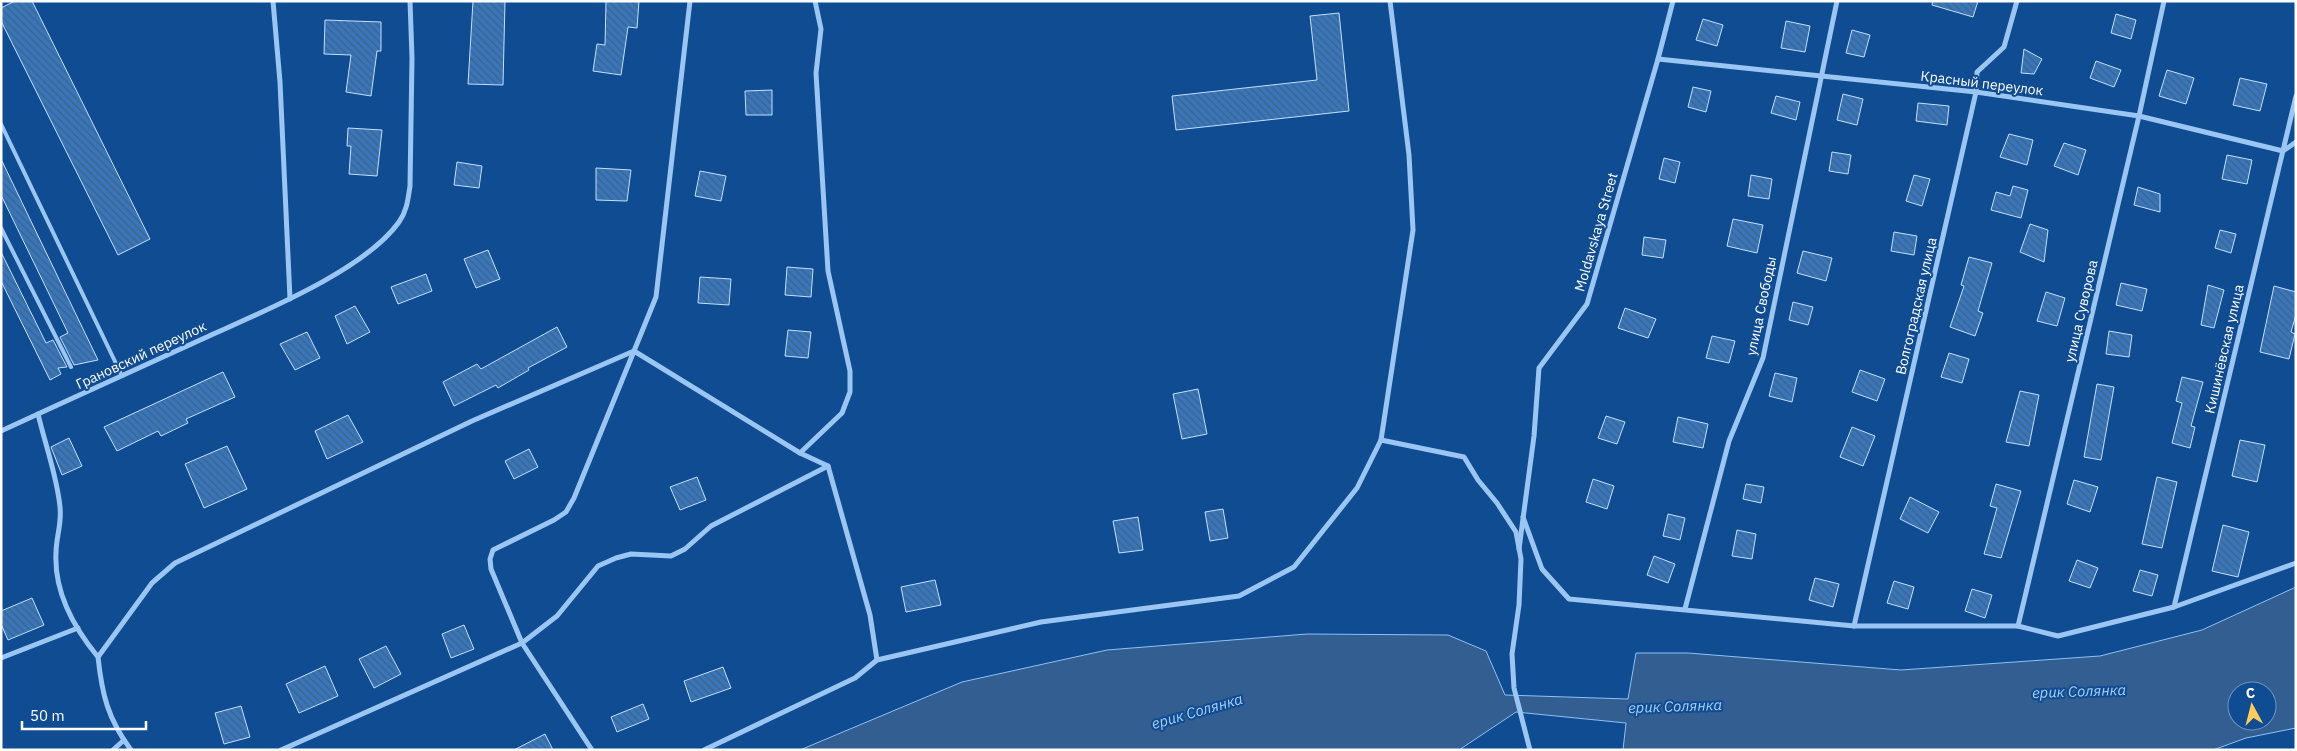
<svg xmlns="http://www.w3.org/2000/svg" width="2297" height="751" viewBox="0 0 2297 751" font-family="'IBM Plex Sans',sans-serif">
<style>
.water{fill:#325e92;stroke:#8dc1f7;fill-rule:evenodd}
.building{fill:url(#building-back-hatch);stroke:#c3dffe}
.lines{fill:none;stroke-linecap:round;stroke-linejoin:round}
.service{stroke:#9bc5f3;stroke-width:4}
.minor{stroke:#9bc5f3;stroke-width:5}
.labels{text-anchor:middle;dominant-baseline:central;stroke-width:4;stroke-linejoin:round;paint-order:stroke}
.street-label{font-size:14px;fill:#fff;stroke:#104c92}
.water-label{font-size:15px;font-style:italic;fill:#a7cffa;stroke:#104c92}
</style>
<defs>
<pattern id="building-back-hatch" width="6" height="6" patternUnits="userSpaceOnUse" patternTransform="scale(1.25)"><rect width="6" height="6" fill="#3876bb"/><path d="M-1 5l2 2M0 0l6 6M5-1l2 2" fill="none" stroke="#426184"/></pattern>
</defs>
<rect width="100%" height="100%" fill="#104c92"/>
<path class="water" d="M2296 587V728L2246 738 2213 750H1623L1626 723 1516 712 1459 750H800L962 682 1107 650 1307 634 1448 635 1486 651 1505 695 1628 699 1636 653H1688L1901 670 2100 656 2202 630ZM2237 691H2267V721H2237Z"/>
<g class="building">
<path d="M15 1H32L150 239 118 255 1 21V8Z"/>
<path d="M473 1H505L503 85 468 84Z"/>
<path d="M606 1H639L637 28 628 27 621 75 593 71 597 44 605 45Z"/>
<path d="M1933 1H1978L1973 17 1932 5Z"/>
<path d="M1339 13 1349 111 1176 130 1172 96 1317 80 1310 16Z"/>
<path d="M2116 14 2136 20 2131 39 2111 33Z"/>
<path d="M1703 19 1723 25 1717 46 1696 40Z"/>
<path d="M325 20 381 22V51H377L371 96 346 92 351 55 324 54Z"/>
<path d="M1786 21 1810 26 1805 52 1781 48Z"/>
<path d="M1852 30 1870 35 1864 57 1846 53Z"/>
<path d="M2024 49 2042 59 2034 74 2021 73Z"/>
<path d="M2096 61 2121 70 2114 87 2090 78Z"/>
<path d="M2167 70 2194 78 2186 104 2159 96Z"/>
<path d="M2240 78 2267 84 2260 111 2233 105Z"/>
<path d="M1693 87 1711 91 1706 112 1688 107Z"/>
<path d="M772 90V115H746L745 91Z"/>
<path d="M1843 94 1863 99 1857 125 1837 120Z"/>
<path d="M1776 96 1800 102 1796 120 1771 113Z"/>
<path d="M1918 103 1949 106 1947 125 1916 121Z"/>
<path d="M348 128 382 130 377 176 349 174 351 146H347Z"/>
<path d="M2009 134 2033 140 2027 165 2000 157Z"/>
<path d="M2064 143 2086 150 2078 175 2054 166Z"/>
<path d="M1832 152 1851 155 1848 174 1829 171Z"/>
<path d="M2227 155 2252 160 2247 184 2222 179Z"/>
<path d="M1664 158 1680 162 1675 183 1659 179Z"/>
<path d="M1 159 98 360 74 365 60 337 68 333 1 195Z"/>
<path d="M457 162 482 166 479 188 454 185Z"/>
<path d="M596 168 631 170 627 201 596 200Z"/>
<path d="M700 171 726 176 721 201 695 196Z"/>
<path d="M1751 175 1772 179 1769 199 1748 196Z"/>
<path d="M1914 175 1930 179 1922 206 1906 201Z"/>
<path d="M2013 186 2028 190 2021 218 1991 210 1996 192 2010 196Z"/>
<path d="M2138 187 2160 194V212L2134 205Z"/>
<path d="M1733 219 1763 225 1757 253 1727 246Z"/>
<path d="M2030 224 2048 230 2044 262 2020 252Z"/>
<path d="M2220 230 2236 234 2231 253 2215 248Z"/>
<path d="M1894 232 1917 236 1914 255 1891 251Z"/>
<path d="M1644 237 1666 240 1663 258 1642 255Z"/>
<path d="M488 250 500 279 476 288 464 259Z"/>
<path d="M1803 251 1832 258 1826 281 1797 273Z"/>
<path d="M1 252 46 343 53 340 67 367 58 368 61 374 50 380 1 281Z"/>
<path d="M1969 257 1992 263 1978 311 1983 313 1975 336 1950 327 1964 286 1961 285Z"/>
<path d="M787 267 813 269 811 297 785 295Z"/>
<path d="M426 274 432 291 398 304 391 287Z"/>
<path d="M700 277 731 279 729 305 698 303Z"/>
<path d="M2121 283 2147 289 2142 311 2116 305Z"/>
<path d="M2208 285 2224 290 2214 328 2201 325Z"/>
<path d="M2274 286 2296 292V315L2291 332 2295 334 2289 359 2260 352Z"/>
<path d="M2046 292 2065 298 2057 326 2037 321Z"/>
<path d="M1793 302 1813 307 1808 325 1789 320Z"/>
<path d="M355 306 370 332 347 344 335 316Z"/>
<path d="M1625 308 1656 319 1648 338 1618 328Z"/>
<path d="M557 327 567 347 528 368 529 370 498 388 496 385 454 406 443 382 477 364 481 369Z"/>
<path d="M788 330 811 332 808 358 785 356Z"/>
<path d="M2109 331 2132 335 2129 357 2106 354Z"/>
<path d="M307 332 320 358 295 370 280 344Z"/>
<path d="M1712 336 1735 341 1729 363 1706 358Z"/>
<path d="M1949 353 1969 359 1962 383 1941 377Z"/>
<path d="M1860 370 1885 379 1877 401 1852 392Z"/>
<path d="M223 372 235 397 186 419 188 423 161 436 158 431 117 451 104 427Z"/>
<path d="M1775 373 1797 378 1792 402 1769 396Z"/>
<path d="M2182 377 2203 382 2191 426 2195 427 2190 448 2172 443 2182 403 2176 401Z"/>
<path d="M2097 384 2114 387 2101 460 2084 457Z"/>
<path d="M1198 389 1207 434 1182 439 1173 394Z"/>
<path d="M2020 391 2039 395 2029 446 2006 442Z"/>
<path d="M348 415 363 442 327 459 315 431Z"/>
<path d="M1606 416 1625 422 1617 444 1598 438Z"/>
<path d="M1678 417 1708 424 1703 448 1673 442Z"/>
<path d="M1852 427 1875 436 1863 466 1840 457Z"/>
<path d="M69 438 82 466 62 475 51 447Z"/>
<path d="M2240 440 2265 445 2257 482 2232 476Z"/>
<path d="M227 446 247 489 204 508 185 464Z"/>
<path d="M529 449 538 467 514 479 505 461Z"/>
<path d="M697 477 706 500 680 510 670 487Z"/>
<path d="M2157 477 2177 482 2162 548 2142 544Z"/>
<path d="M1593 479 1614 486 1607 509 1586 502Z"/>
<path d="M2074 480 2098 487 2090 512 2067 504Z"/>
<path d="M1746 484 1764 487 1761 503 1743 499Z"/>
<path d="M1996 484 2021 491 2001 558 1984 554 1997 508 1990 506Z"/>
<path d="M1910 497 1939 512 1928 533 1900 519Z"/>
<path d="M1223 509 1228 538 1210 541 1205 512Z"/>
<path d="M1668 514 1685 518 1680 540 1663 536Z"/>
<path d="M1138 517 1143 550 1119 553 1113 521Z"/>
<path d="M2223 525 2249 532 2238 577 2212 571Z"/>
<path d="M1737 530 1756 534 1752 559 1732 556Z"/>
<path d="M1654 556 1675 564 1668 583 1647 575Z"/>
<path d="M2077 560 2098 568 2090 588 2069 581Z"/>
<path d="M2140 570 2158 575 2152 596 2133 591Z"/>
<path d="M1815 578 1839 584 1833 607 1809 600Z"/>
<path d="M935 580 941 605 906 612 901 587Z"/>
<path d="M1894 581 1914 587 1908 609 1887 603Z"/>
<path d="M1972 589 1992 595 1985 618 1965 611Z"/>
<path d="M32 598 44 625 8 640 1 624V611Z"/>
<path d="M464 625 474 649 451 658 442 634Z"/>
<path d="M386 646 401 674 374 688 359 659Z"/>
<path d="M325 666 338 696 299 713 286 684Z"/>
<path d="M723 667 731 688 691 702 684 681Z"/>
<path d="M643 704 649 719 617 732 611 717Z"/>
<path d="M241 706 250 737 224 744 215 713Z"/>
<path d="M545 734 553 750H514Z"/>
</g>
<g class="lines">
<g class="service">
<path d="M1 124 122 376"/>
<path d="M1 228 71 367"/>
</g>
<g class="minor">
<path d="M273 1 280 82 290 299"/>
<path d="M1658 59 1976 92 2139 116 2283 151 2296 142"/>
<path d="M38 414C45 444 57 476 60 507 62 524 56 537 56 553 54 591 74 628 98 657L152 583 175 563 472 421 634 351 656 297 690 1"/>
<path d="M1 431C70 399 139 368 209 336 262 312 365 270 399 222 407 211 408 199 410 186L412 58 410 1"/>
<path d="M1381 440 1464 457 1478 480 1497 503 1516 532 1521 559 1519 605 1512 654 1514 688 1530 750"/>
<path d="M800 453 828 466 870 615 877 660"/>
<path d="M1523 517 1542 569 1569 599 1854 626H2018L2058 636 2174 607 2296 563"/>
<path d="M1519 549 1534 436 1539 368 1587 304 1658 59 1673 1"/>
<path d="M2174 607 2296 96"/>
<path d="M1685 609 1729 441 1763 358 1837 1"/>
<path d="M1854 626 1976 92 1977 72 2004 47 2017 1"/>
<path d="M2018 626 2139 116 2164 1"/>
<path d="M98 657C102 695 108 719 131 750"/>
<path d="M1 658 78 628"/>
<path d="M113 750 124 740"/>
<path d="M281 750 522 643 557 616 598 566 616 558 631 554 671 556 685 549 711 526 828 466"/>
<path d="M592 750 522 643 491 569 490 559 493 550 554 520 566 512 574 498 634 351 800 453 842 413 850 392V371L828 271 816 73 821 29 815 1"/>
<path d="M704 750 855 678 877 660 1041 622 1239 596 1294 567 1357 488 1381 440 1413 230 1409 155 1390 1"/>
</g>
</g>
<g class="labels">
<g class="street-label">
<text transform="translate(1982 83) rotate(7)">Красный переулок</text>
<text transform="translate(1596 232) rotate(-74)">Moldavskaya Street</text>
<text transform="translate(1761 306) rotate(-78)">улица Свободы</text>
<text transform="translate(1916 306) rotate(-77)">Волгоградская улица</text>
<text transform="translate(2081 311) rotate(-77)">улица Суворова</text>
<text transform="translate(2224 349) rotate(-77)">Кишинёвская улица</text>
<text transform="translate(141 355) rotate(-25)">Грановский переулок</text>
</g>
<g class="water-label">
<text transform="translate(2079 691) rotate(-2)">ерик Солянка</text>
<text transform="translate(1675 706) rotate(-2)">ерик Солянка</text>
<text transform="translate(1197 711) rotate(-16)">ерик Солянка</text>
</g>
</g>
<rect width="2297" height="751" fill="none" stroke="#ffffff" stroke-width="5"/>
<g transform="translate(2252 706) rotate(353)"><circle r="24" fill="#104c92" stroke="#7094be"/>
<path d="M0-4L9 19L0 12L-9 19Z" fill="#ffcc5e"/>
<text y="-8" font-size="14" font-weight="bold" text-anchor="middle" fill="#ffffff">С</text>
</g>
<path d="M22 721v8h124v-8" fill="none" stroke="#ffffff" stroke-width="2.5"/>
<text x="30" y="721" font-size="15" fill="#ffffff" stroke="#104c92" stroke-width="4" paint-order="stroke">50 m</text>
</svg>
